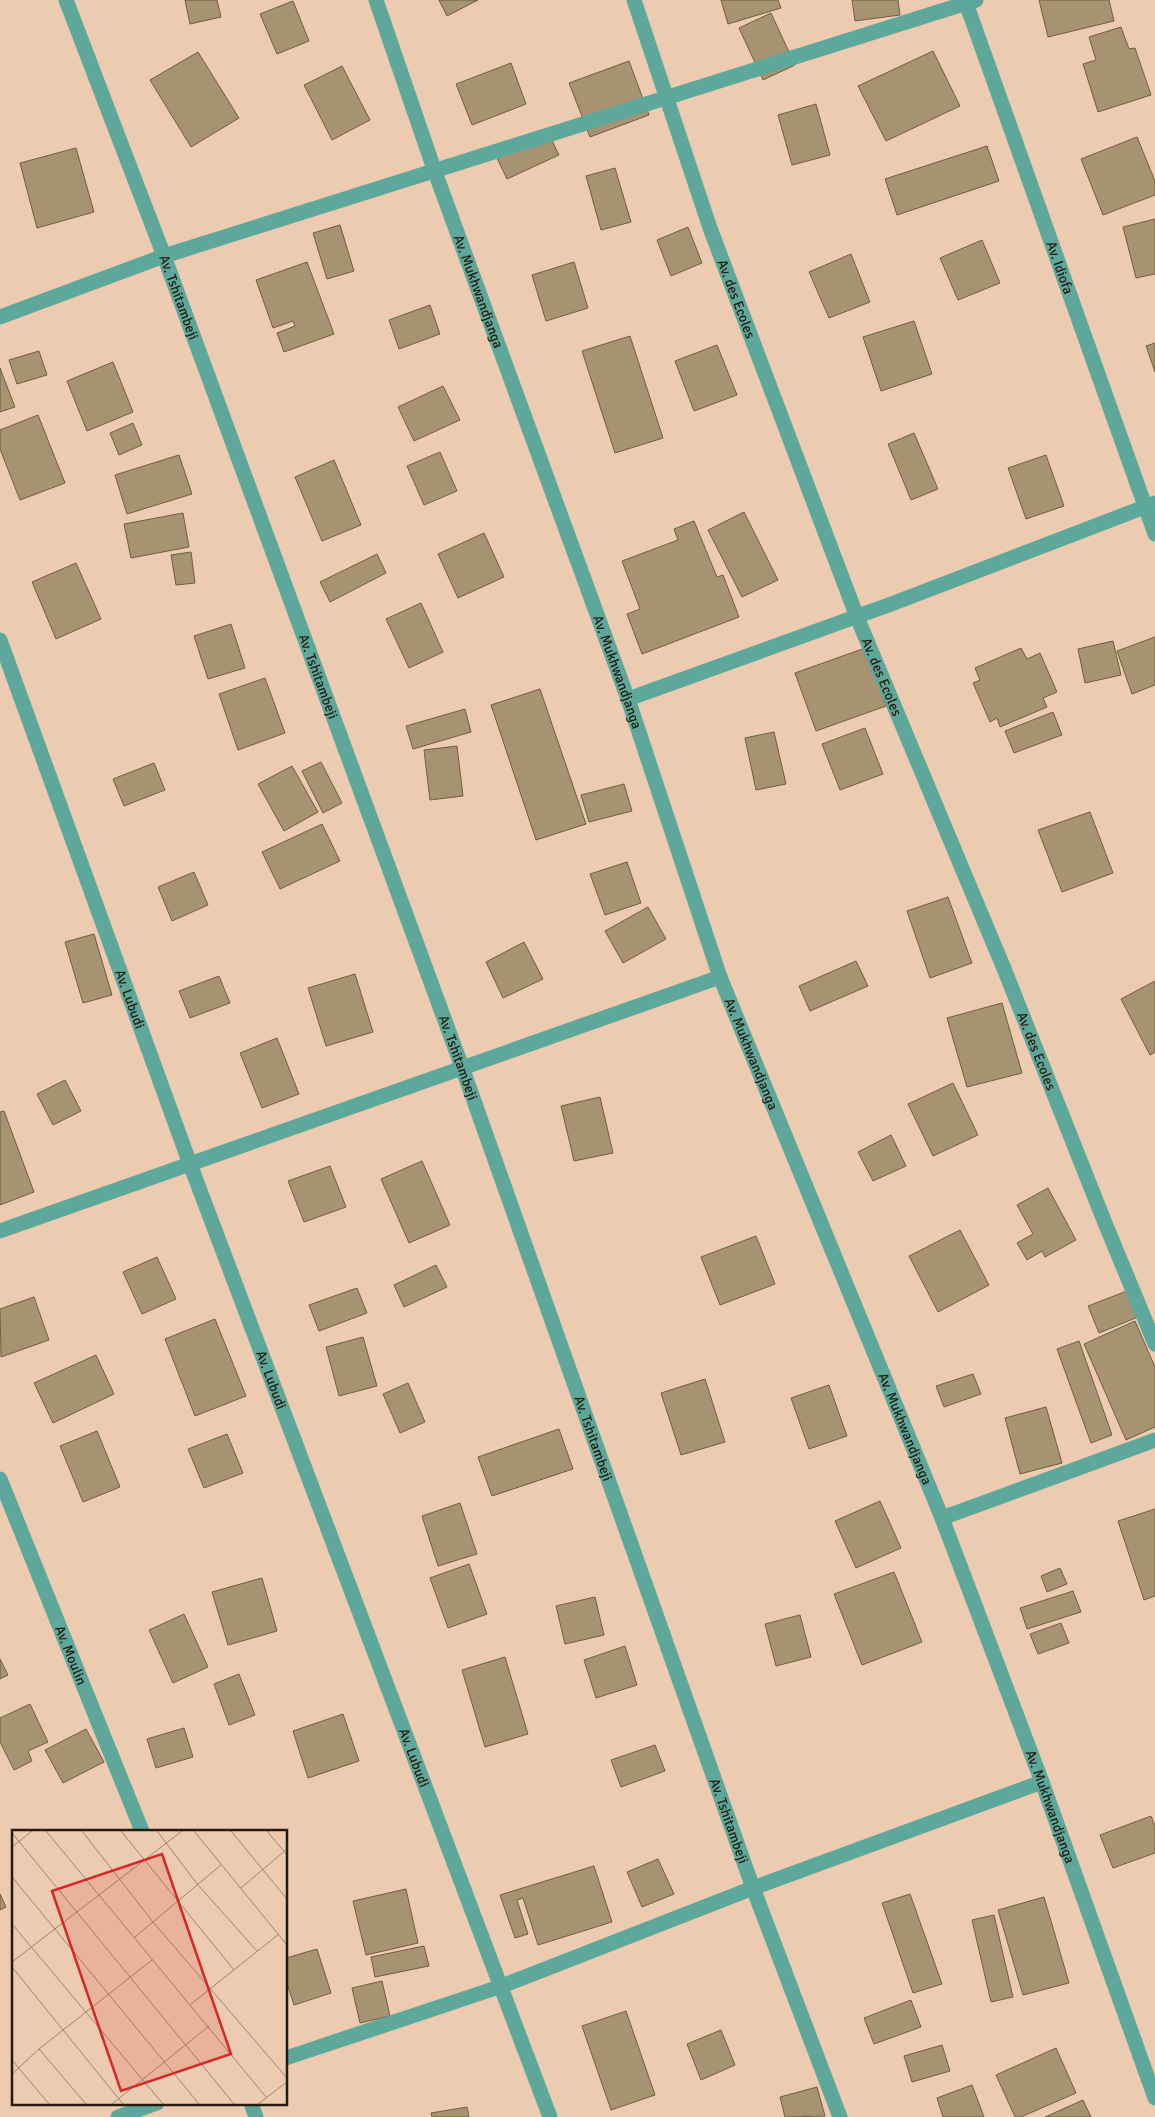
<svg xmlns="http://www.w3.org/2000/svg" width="1155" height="2117" viewBox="0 0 1155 2117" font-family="Signika,sans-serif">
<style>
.building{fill:#a79371;stroke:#715e3e}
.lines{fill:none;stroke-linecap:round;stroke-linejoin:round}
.minor{stroke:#5da89b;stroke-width:15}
.labels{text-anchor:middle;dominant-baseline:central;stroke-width:5;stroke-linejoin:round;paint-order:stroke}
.street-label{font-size:14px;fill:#271b10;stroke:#fff1e5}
.inset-road{fill:none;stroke:#9e8570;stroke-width:1}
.view{fill:#d62828;fill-opacity:0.15;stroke:#d62828;stroke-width:2.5}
.inset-edge{fill:none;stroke:#271b10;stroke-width:2.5}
</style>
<rect width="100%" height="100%" fill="#edcbb0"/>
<g class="building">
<path d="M185 0H217L221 17 190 24Z"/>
<path d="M439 0H478L447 16Z"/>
<path d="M721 0H778L781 8 728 24Z"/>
<path d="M852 0H898L900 15 855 21Z"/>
<path d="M1039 0H1109L1114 21 1048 37Z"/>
<path d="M293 1 309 41 277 54 260 14Z"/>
<path d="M771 13 795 65 763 80 739 28Z"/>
<path d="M1121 27 1129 49 1135 48 1151 95 1098 112 1083 64 1096 60 1089 37Z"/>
<path d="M933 51 960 106 886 141 858 86Z"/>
<path d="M198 52 239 118 191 147 150 80Z"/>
<path d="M629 61 649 115 590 137 569 83Z"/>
<path d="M511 63 526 104 472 125 456 84Z"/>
<path d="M342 66 370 120 332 140 304 85Z"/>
<path d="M816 104 830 155 792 165 778 115Z"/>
<path d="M547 130 559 155 507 179 495 154Z"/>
<path d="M1137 137 1155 181V195L1103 215 1081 159Z"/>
<path d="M987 146 999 181 897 215 885 179Z"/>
<path d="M76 148 94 212 37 228 20 163Z"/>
<path d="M615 168 631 222 601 230 586 176Z"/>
<path d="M1155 219V274L1136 278 1123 227Z"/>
<path d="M340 225 354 271 327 279 313 233Z"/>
<path d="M688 227 702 263 671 276 657 240Z"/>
<path d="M982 240 1000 283 958 300 940 258Z"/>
<path d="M851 254 870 302 829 318 809 272Z"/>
<path d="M307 262 334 334 284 352 277 333 295 326 293 321 273 328 256 280Z"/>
<path d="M574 262 588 308 546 321 532 275Z"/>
<path d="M430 305 440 334 399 349 389 320Z"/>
<path d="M914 321 932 374 881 391 863 337Z"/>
<path d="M630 336 663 438 615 453 582 351Z"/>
<path d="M1155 343V372L1146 346Z"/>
<path d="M717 345 737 395 694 411 675 361Z"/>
<path d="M39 351 47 375 17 384 9 360Z"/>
<path d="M113 362 133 412 87 431 67 381Z"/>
<path d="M0 368 15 407 0 412Z"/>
<path d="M443 386 460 420 414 441 398 407Z"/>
<path d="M38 415 65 483 20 500 0 449V430Z"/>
<path d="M133 423 142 445 119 455 110 433Z"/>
<path d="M914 433 938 489 911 500 888 444Z"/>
<path d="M440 452 457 491 424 505 407 466Z"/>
<path d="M179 455 192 494 127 514 115 475Z"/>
<path d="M1046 455 1064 506 1026 519 1008 468Z"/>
<path d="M334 460 361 525 322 541 295 477Z"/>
<path d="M744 512 778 580 742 597 708 530Z"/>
<path d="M183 513 189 547 131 558 124 524Z"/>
<path d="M694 521 717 577 723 575 739 617 642 654 627 614 640 609 622 561 678 540 674 529Z"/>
<path d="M484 533 504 577 458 598 438 554Z"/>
<path d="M191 552 195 583 176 585 171 555Z"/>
<path d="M377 554 386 573 330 602 320 582Z"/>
<path d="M76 563 101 619 56 639 32 582Z"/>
<path d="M421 603 443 652 409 668 386 619Z"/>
<path d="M231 624 245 668 208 679 194 636Z"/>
<path d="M1155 637V685L1132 694 1117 651Z"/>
<path d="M1113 641 1121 675 1085 683 1078 649Z"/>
<path d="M865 648 886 706 816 731 795 673Z"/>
<path d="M1021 648 1027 659 1040 653 1057 692 1043 698 1047 707 1000 727 997 718 990 722 973 683 980 680 975 668Z"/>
<path d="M265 678 285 733 238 750 219 694Z"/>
<path d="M540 689 586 824 536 840 491 705Z"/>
<path d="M465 709 471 732 413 749 406 726Z"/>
<path d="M1053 712 1062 735 1014 753 1005 731Z"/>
<path d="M865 728 883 774 840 790 822 744Z"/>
<path d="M774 732 786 784 756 790 745 738Z"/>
<path d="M457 746 463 796 430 800 424 750Z"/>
<path d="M321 762 342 803 323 813 302 771Z"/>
<path d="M154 763 165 790 124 806 113 779Z"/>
<path d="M292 766 318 812 284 831 258 784Z"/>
<path d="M624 784 632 811 589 822 581 795Z"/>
<path d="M1090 812 1113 873 1062 892 1038 830Z"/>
<path d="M322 824 340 861 280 889 262 852Z"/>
<path d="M627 862 641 903 605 915 590 874Z"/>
<path d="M194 872 208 905 172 921 158 887Z"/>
<path d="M948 897 972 963 930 978 907 911Z"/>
<path d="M648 907 666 939 623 963 605 931Z"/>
<path d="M94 934 112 995 83 1003 65 942Z"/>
<path d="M524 942 543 979 503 998 486 962Z"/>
<path d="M856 961 868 986 810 1011 799 986Z"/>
<path d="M355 974 373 1032 326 1046 308 988Z"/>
<path d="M219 976 230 1003 190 1018 179 991Z"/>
<path d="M1155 981V1052L1150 1055 1121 999Z"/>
<path d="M1002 1003 1022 1073 967 1087 947 1018Z"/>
<path d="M277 1038 299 1094 262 1108 240 1053Z"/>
<path d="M65 1080 81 1111 53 1125 37 1094Z"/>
<path d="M953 1083 978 1135 933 1156 908 1104Z"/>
<path d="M600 1097 613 1153 574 1161 561 1106Z"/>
<path d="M4 1111 34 1192 0 1205V1112Z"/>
<path d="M891 1135 906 1166 873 1181 858 1152Z"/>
<path d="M422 1161 450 1225 409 1243 381 1179Z"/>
<path d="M330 1166 346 1207 304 1222 288 1181Z"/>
<path d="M1048 1188 1076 1240 1045 1257 1042 1251 1027 1260 1017 1243 1033 1234 1017 1205Z"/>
<path d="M960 1230 989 1285 938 1312 909 1256Z"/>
<path d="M756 1236 775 1284 720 1305 701 1257Z"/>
<path d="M157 1257 176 1299 142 1314 123 1272Z"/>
<path d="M436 1265 447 1287 404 1307 394 1285Z"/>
<path d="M357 1288 367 1313 319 1331 309 1305Z"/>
<path d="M1132 1289 1143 1315 1099 1333 1088 1306Z"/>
<path d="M34 1297 49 1340 1 1357 0 1309Z"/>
<path d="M215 1319 246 1396 195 1416 165 1339Z"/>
<path d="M1135 1321 1155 1367V1427L1126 1440 1084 1344Z"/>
<path d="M363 1337 377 1386 339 1396 326 1347Z"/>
<path d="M1079 1341 1112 1435 1091 1443 1057 1349Z"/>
<path d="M96 1355 114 1394 53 1423 34 1383Z"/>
<path d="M973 1374 981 1394 944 1407 936 1386Z"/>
<path d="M705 1379 725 1442 681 1455 661 1393Z"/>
<path d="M408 1383 425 1422 400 1433 383 1394Z"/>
<path d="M829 1385 847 1436 809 1449 791 1398Z"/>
<path d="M1046 1407 1062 1463 1020 1474 1005 1418Z"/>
<path d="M559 1429 573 1469 492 1496 478 1457Z"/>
<path d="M97 1431 120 1487 83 1502 60 1446Z"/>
<path d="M227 1434 243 1473 204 1488 188 1449Z"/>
<path d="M880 1501 901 1548 856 1568 835 1521Z"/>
<path d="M460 1503 477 1554 438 1566 422 1516Z"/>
<path d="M1155 1509V1596L1144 1600 1118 1521Z"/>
<path d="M469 1564 487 1614 448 1628 430 1578Z"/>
<path d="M1060 1568 1067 1584 1047 1592 1041 1576Z"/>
<path d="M894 1572 922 1642 862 1665 834 1594Z"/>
<path d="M262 1578 277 1631 228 1645 212 1592Z"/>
<path d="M1073 1591 1081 1612 1027 1629 1020 1608Z"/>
<path d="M595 1597 604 1635 565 1644 556 1606Z"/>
<path d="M184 1614 208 1667 173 1683 149 1630Z"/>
<path d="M800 1615 811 1657 776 1666 765 1624Z"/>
<path d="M1061 1623 1069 1643 1038 1654 1030 1634Z"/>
<path d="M625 1646 637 1685 596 1698 584 1660Z"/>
<path d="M505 1657 528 1734 485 1747 462 1670Z"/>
<path d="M0 1659 8 1675 0 1679Z"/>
<path d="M239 1674 255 1715 229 1725 214 1684Z"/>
<path d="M30 1704 48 1742 28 1751 32 1761 14 1770 0 1742V1718Z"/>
<path d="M343 1714 359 1761 308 1778 293 1731Z"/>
<path d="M184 1728 193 1757 156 1768 147 1739Z"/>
<path d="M86 1729 104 1762 63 1783 45 1750Z"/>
<path d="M655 1745 665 1771 621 1787 611 1760Z"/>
<path d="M1151 1816 1155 1826V1853L1113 1868 1100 1835Z"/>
<path d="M658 1859 674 1894 642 1907 627 1872Z"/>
<path d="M594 1866 612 1922 538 1945 523 1898 517 1900 528 1934 515 1938 500 1895Z"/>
<path d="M406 1889 418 1943 366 1955 353 1901Z"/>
<path d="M0 1894 6 1907 0 1910Z"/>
<path d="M910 1894 942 1984 913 1993 882 1903Z"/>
<path d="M1044 1897 1069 1983 1023 1995 998 1910Z"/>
<path d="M994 1915 1013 1997 991 2002 972 1920Z"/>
<path d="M424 1946 429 1966 375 1977 371 1957Z"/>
<path d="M317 1949 331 1993 294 2005 286 1980V1958Z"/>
<path d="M382 1981 390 2016 360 2023 352 1988Z"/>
<path d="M911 2000 921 2027 874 2044 864 2018Z"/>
<path d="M626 2011 655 2095 611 2110 582 2026Z"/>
<path d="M721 2030 735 2065 701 2080 687 2044Z"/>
<path d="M942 2045 950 2071 912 2082 904 2056Z"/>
<path d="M1056 2048 1076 2093 1021 2117H1015L996 2075Z"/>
<path d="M972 2085 984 2117H943L937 2098Z"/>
<path d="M817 2087 825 2116 785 2117 780 2097Z"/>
<path d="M1083 2100 1091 2117H1045Z"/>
<path d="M467 2107 469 2117H432L431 2113Z"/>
</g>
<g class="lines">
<g class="minor">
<path id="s1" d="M66 0 164 256 462 1067 753 1888 840 2117"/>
<path id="s2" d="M376 0 435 172 628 699 720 977 942 1518 1042 1782 1155 2098"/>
<path id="s3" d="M634 0 710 228 857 617 1005 971 1105 1223 1155 1344"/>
<path id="s4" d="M965 0 1155 534"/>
<path d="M0 317 164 256 976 0"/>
<path id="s5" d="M0 640 190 1164 550 2117"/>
<path d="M628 699 894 603 1155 503"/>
<path d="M0 1231 720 977"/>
<path id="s6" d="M0 1479 142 1831"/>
<path d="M942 1518 1155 1440"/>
<path d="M286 2058 502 1986 753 1888 1042 1782"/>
<path d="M251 2103 256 2117"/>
<path d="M118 2117 157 2103"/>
</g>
</g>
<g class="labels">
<g class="street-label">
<text stroke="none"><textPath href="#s4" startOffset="284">Av. Idiofa</textPath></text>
<text stroke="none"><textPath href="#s2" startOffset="309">Av. Mukhwandjanga</textPath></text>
<text stroke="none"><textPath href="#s1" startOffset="318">Av. Tshitambeji</textPath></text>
<text stroke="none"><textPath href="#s3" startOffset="316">Av. des Ecoles</textPath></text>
<text stroke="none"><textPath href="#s2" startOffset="714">Av. Mukhwandjanga</textPath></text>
<text stroke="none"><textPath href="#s1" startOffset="722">Av. Tshitambeji</textPath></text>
<text stroke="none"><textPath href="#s3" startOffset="721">Av. des Ecoles</textPath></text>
<text stroke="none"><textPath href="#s5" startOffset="382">Av. Lubudi</textPath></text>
<text stroke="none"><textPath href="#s3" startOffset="1126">Av. des Ecoles</textPath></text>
<text stroke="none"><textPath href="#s2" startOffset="1119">Av. Mukhwandjanga</textPath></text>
<text stroke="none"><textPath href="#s1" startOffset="1128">Av. Tshitambeji</textPath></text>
<text stroke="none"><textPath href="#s5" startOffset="788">Av. Lubudi</textPath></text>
<text stroke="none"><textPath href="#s2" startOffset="1524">Av. Mukhwandjanga</textPath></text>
<text stroke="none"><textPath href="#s1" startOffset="1532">Av. Tshitambeji</textPath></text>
<text stroke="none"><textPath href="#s6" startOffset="190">Av. Moulin</textPath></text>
<text stroke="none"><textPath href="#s5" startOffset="1192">Av. Lubudi</textPath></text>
<text stroke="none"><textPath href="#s2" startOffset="1929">Av. Mukhwandjanga</textPath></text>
<text stroke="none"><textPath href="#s1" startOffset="1938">Av. Tshitambeji</textPath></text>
</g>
</g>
<g transform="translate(12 1830)">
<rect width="275" height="275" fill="#edcbb0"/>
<path class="inset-road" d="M34 1 254 267M70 1 141 92 275 248M109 1 222 140M145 1 186 55 245 121M182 1 275 115M219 1 275 69M255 1 275 25M0 3 222 274M0 17 20 1M0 47 187 274M229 58 275 19M0 94 151 274M123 107 209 35M0 132 170 1M0 137 111 274M179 174 267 104M27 219 74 274M0 230 37 274M0 244 27 219 140 130M100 274 197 196M246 274 275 252"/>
<path class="view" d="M150 24 219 224 109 261 40 61Z"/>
<rect width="275" height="275" class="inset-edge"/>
</g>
</svg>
